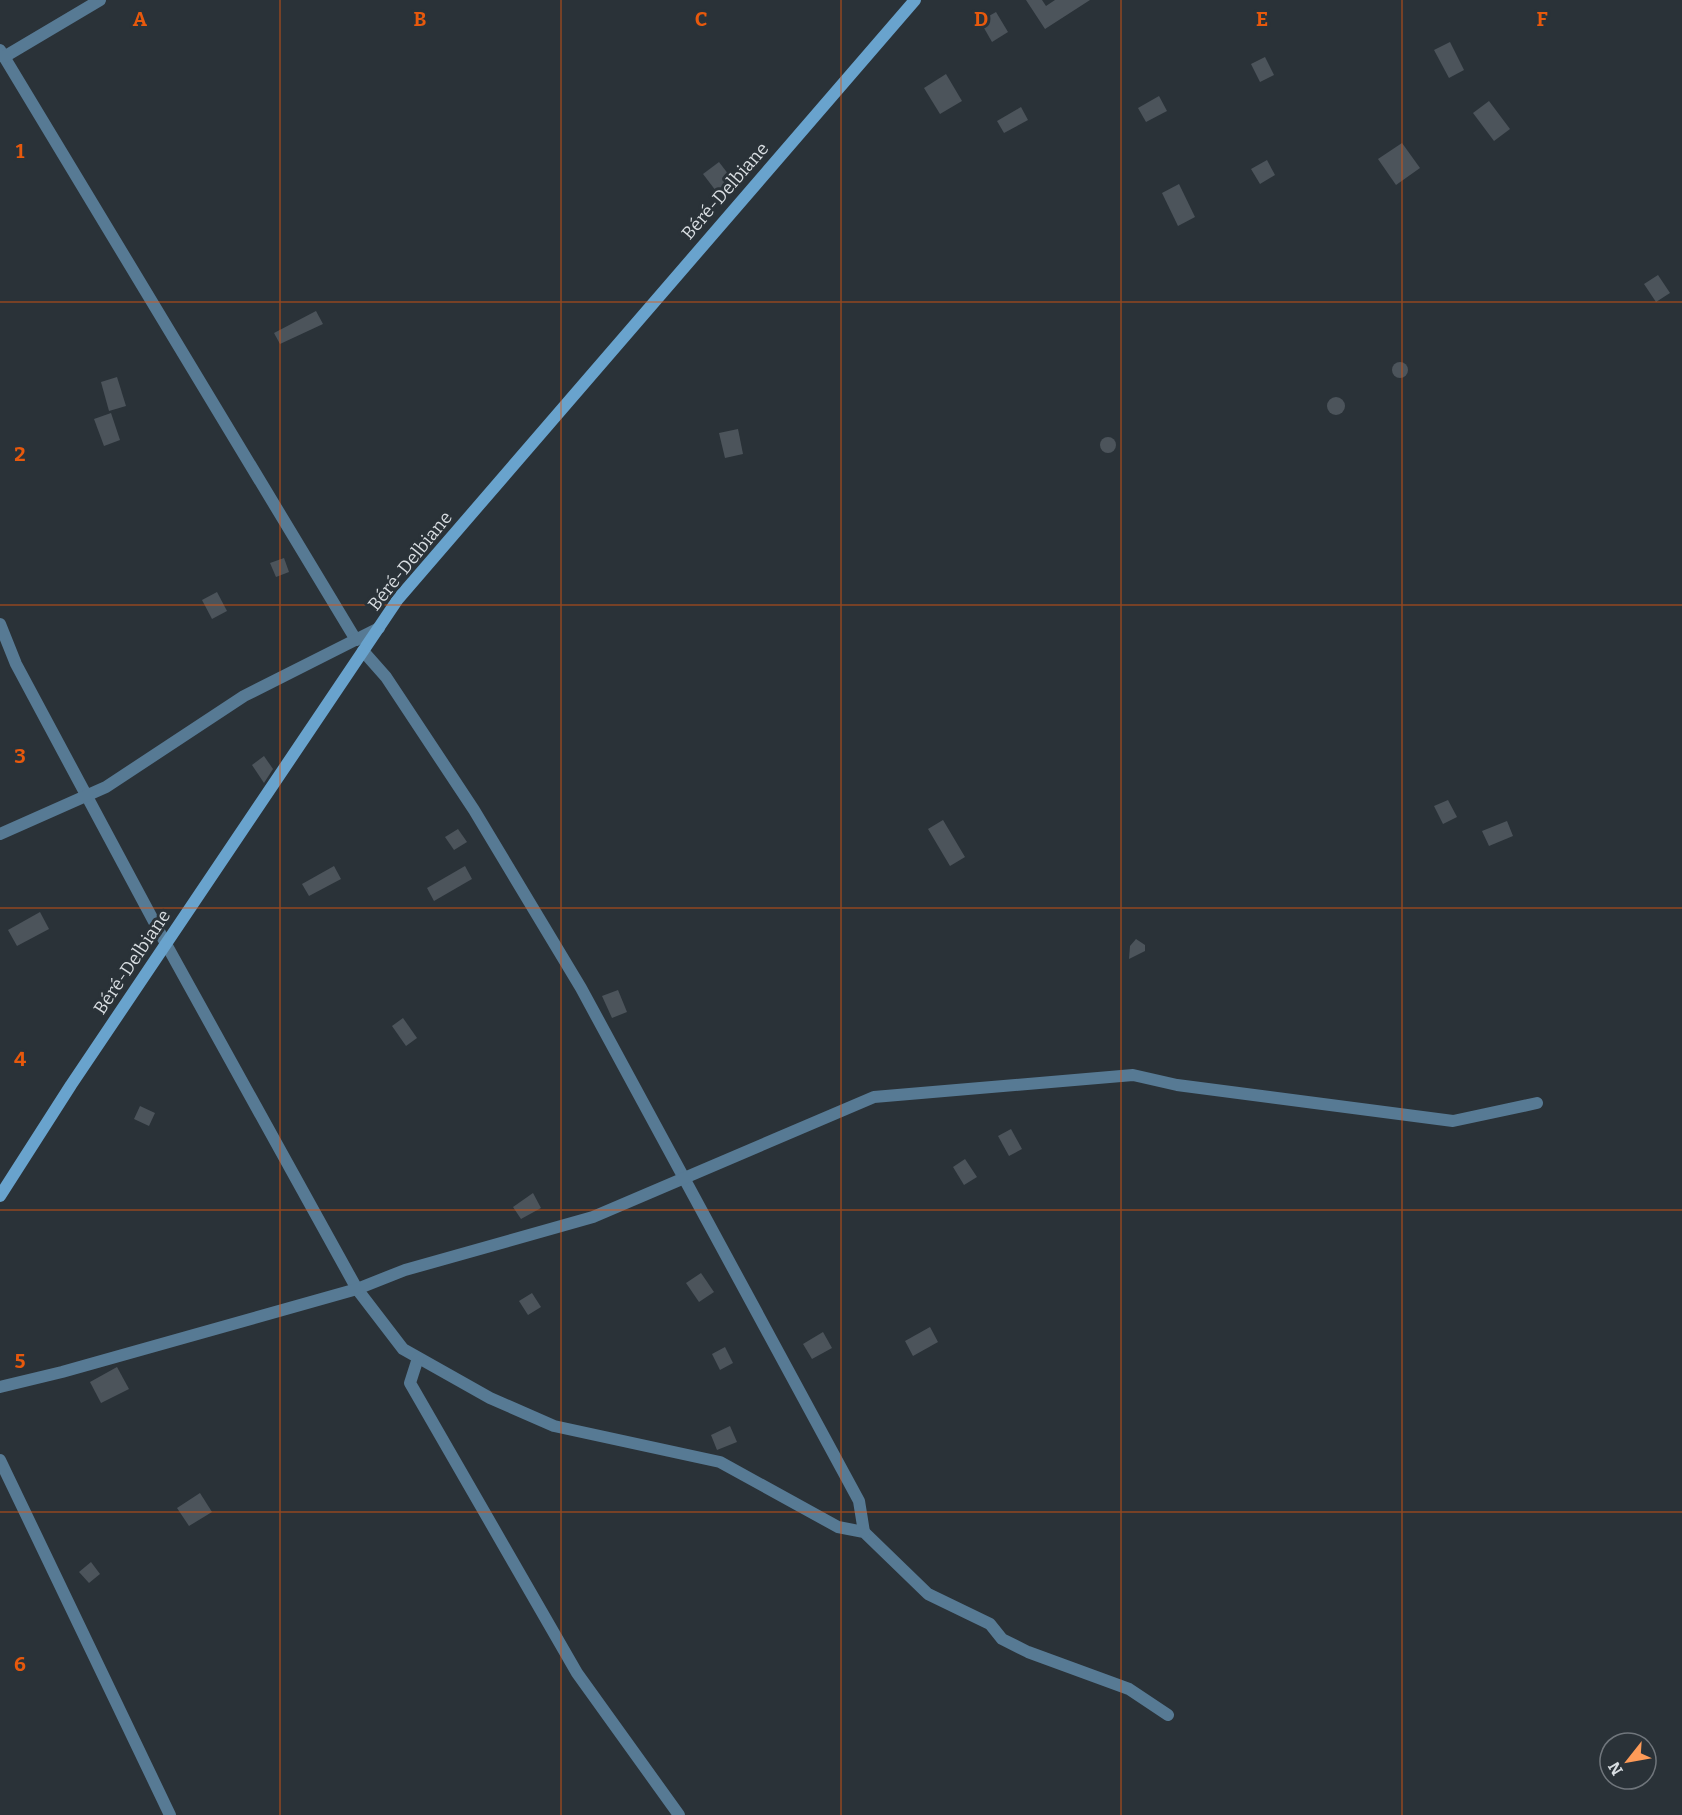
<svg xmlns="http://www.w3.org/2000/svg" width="1682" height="1815" viewBox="0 0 1682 1815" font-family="Bitter,serif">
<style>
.building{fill:#4c545b}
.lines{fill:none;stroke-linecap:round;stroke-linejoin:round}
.street{stroke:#577a94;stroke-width:12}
.secondary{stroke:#69a3cd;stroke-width:12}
.grid{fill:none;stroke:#e8590c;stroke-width:1.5;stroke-opacity:0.55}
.labels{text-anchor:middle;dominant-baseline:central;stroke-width:6;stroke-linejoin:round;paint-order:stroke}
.street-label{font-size:18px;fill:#d8dde1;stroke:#2a3238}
.grid-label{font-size:20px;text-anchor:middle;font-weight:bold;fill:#e8590c;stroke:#2a3238;stroke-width:6;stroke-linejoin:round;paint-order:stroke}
</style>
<rect width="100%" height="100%" fill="#2a3238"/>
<g class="building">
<path d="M1026 0H1042L1046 6 1055 0H1090L1045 29Z"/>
<path d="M996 12 1008 32 992 42 980 21Z"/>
<path d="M1450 42 1464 70 1449 78 1434 50Z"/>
<path d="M1265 57 1274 75 1260 82 1251 64Z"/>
<path d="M946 74 962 101 940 114 924 88Z"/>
<path d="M1159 96 1167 111 1146 122 1138 108Z"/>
<path d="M1489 101 1510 129 1494 141 1473 113Z"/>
<path d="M1021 107 1028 120 1004 133 997 121Z"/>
<path d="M1402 143 1420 168 1396 185 1378 159Z"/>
<path d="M1267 160 1275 175 1260 184 1251 169Z"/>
<path d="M719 162 732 179 716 191 703 174Z"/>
<path d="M1179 184 1195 217 1178 226 1162 193Z"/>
<path d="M1658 275 1670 293 1656 302 1644 284Z"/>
<path d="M316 311 323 324 280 344 274 333Z"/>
<circle cx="1400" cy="370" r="8"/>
<path d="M117 377 126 406 109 411 101 382Z"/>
<circle cx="1336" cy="406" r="9"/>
<path d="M111 413 120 440 104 446 94 419Z"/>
<path d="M738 429 743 454 725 458 719 433Z"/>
<circle cx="1108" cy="445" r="8"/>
<path d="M284 558 289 572 276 577 270 563Z"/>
<path d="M217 592 227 611 212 619 202 600Z"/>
<path d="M264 756 273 769 264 783 252 765Z"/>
<path d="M1448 800 1457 817 1443 824 1434 806Z"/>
<path d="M943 820 965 857 950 866 928 829Z"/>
<path d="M1507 821 1513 836 1489 846 1482 831Z"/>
<path d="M458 829 467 842 454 850 445 837Z"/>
<path d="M334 866 341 879 309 896 302 884Z"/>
<path d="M465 866 472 879 434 901 427 888Z"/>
<path d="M40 912 49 929 17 946 8 930Z"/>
<path d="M1136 939 1145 945V951L1129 959 1130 946Z"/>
<path d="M618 990 627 1012 612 1018 602 996Z"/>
<path d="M403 1018 417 1038 406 1046 392 1026Z"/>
<path d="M140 1106 155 1113 149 1126 134 1119Z"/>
<path d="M1011 1129 1022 1149 1009 1156 998 1136Z"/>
<path d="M965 1159 977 1177 964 1185 953 1167Z"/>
<path d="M533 1193 541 1208 521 1219 513 1207Z"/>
<path d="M701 1273 714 1292 699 1302 686 1283Z"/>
<path d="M532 1293 541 1307 528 1315 519 1301Z"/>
<path d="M930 1327 938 1342 913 1356 905 1341Z"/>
<path d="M823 1332 832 1348 812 1359 803 1344Z"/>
<path d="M725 1347 733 1363 720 1370 712 1354Z"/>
<path d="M117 1367 129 1389 101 1403 90 1382Z"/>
<path d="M730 1426 737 1442 717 1450 711 1435Z"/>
<path d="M200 1493 212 1512 189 1526 177 1508Z"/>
<path d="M91 1562 100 1574 89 1583 79 1572Z"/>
</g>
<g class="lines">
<g class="street">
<path d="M0 50 356 640"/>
<path d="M4 57 100 0"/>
<path d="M0 624 16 664 166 944 357 1289 403 1349 490 1398 554 1426 720 1462 838 1527 864 1532 928 1594 990 1624 1002 1639 1028 1652 1129 1689 1168 1715"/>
<path d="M363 651 386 677 474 810 581 988 859 1501 864 1532"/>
<path d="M0 834 106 787 244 696 379 628"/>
<path d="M418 1358 410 1383 577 1673 679 1815"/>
<path d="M0 1387 62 1372 357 1289 405 1270 593 1217 874 1097 1133 1075 1177 1085 1453 1121 1537 1103"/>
<path d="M0 1460 170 1815"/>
</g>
<path class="secondary" d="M0 1196 71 1085 398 599 915 0"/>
</g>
<path class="grid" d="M280 0V1815M561 0V1815M841 0V1815M1121 0V1815M1402 0V1815M0 302H1682M0 605H1682M0 908H1682M0 1210H1682M0 1512H1682"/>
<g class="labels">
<g class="street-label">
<text transform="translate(725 191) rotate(-49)">Béré-Delbiane</text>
<text transform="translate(410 561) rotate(-51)">Béré-Delbiane</text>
<text transform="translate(132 962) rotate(-56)">Béré-Delbiane</text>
</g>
</g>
<g class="grid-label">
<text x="140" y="26">A</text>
<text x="420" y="26">B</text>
<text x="701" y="26">C</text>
<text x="981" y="26">D</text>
<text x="1262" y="26">E</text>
<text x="1542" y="26">F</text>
<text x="20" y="158">1</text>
<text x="20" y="461">2</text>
<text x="20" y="763">3</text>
<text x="20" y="1066">4</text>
<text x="20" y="1368">5</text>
<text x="20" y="1671">6</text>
</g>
<g transform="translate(1628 1761) rotate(239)"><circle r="28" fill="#2a3238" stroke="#70767c" stroke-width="1.5"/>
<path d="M0-4.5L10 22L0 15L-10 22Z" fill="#fe9b58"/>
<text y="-9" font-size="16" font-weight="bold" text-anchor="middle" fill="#d8dde1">N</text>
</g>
</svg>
